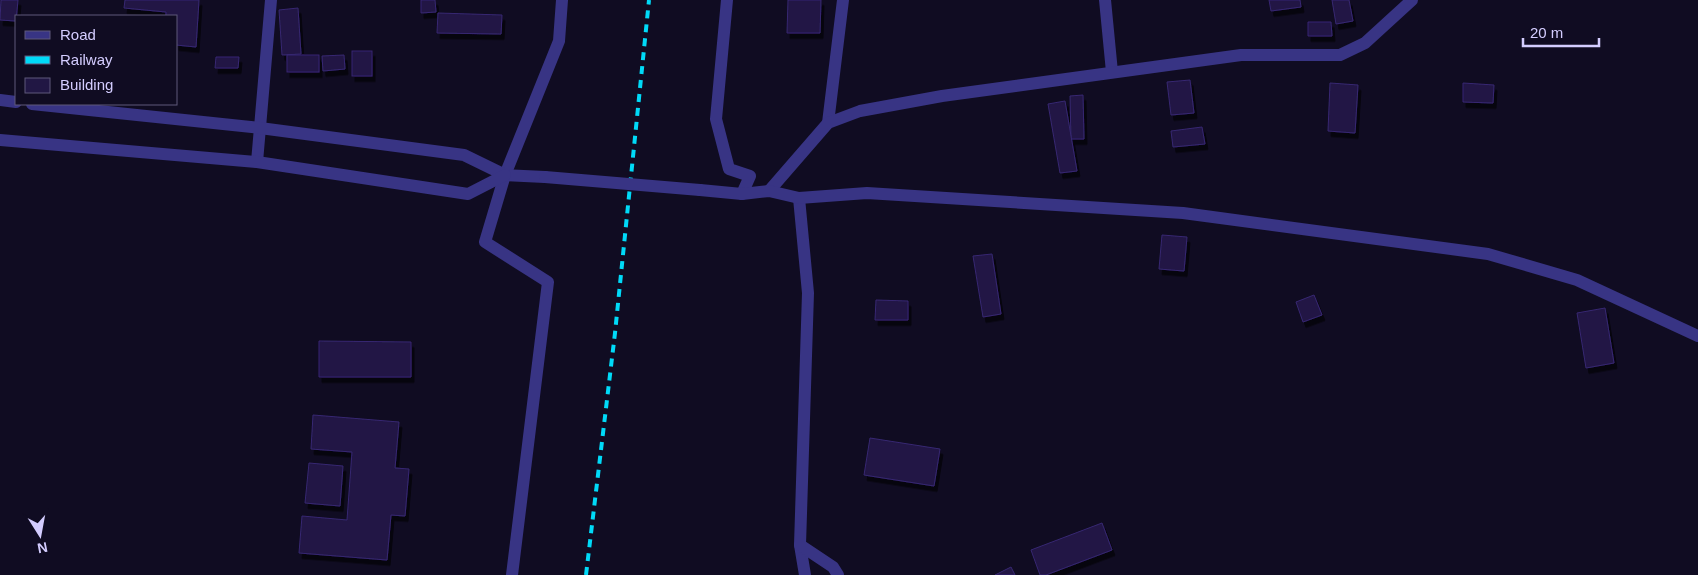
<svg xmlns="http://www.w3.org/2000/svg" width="1698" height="575" viewBox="0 0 1698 575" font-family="Helvetica,sans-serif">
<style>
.building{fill:#211744;stroke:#372772;filter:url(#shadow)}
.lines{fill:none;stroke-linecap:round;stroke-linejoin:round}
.service{stroke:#383484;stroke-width:12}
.minor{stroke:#383484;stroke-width:12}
.tertiary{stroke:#383484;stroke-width:12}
.rail{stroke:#00daf8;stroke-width:4;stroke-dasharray:8 6;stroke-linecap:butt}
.tertiary-bridge{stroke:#383484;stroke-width:12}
</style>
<defs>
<filter id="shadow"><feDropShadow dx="3" dy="5.5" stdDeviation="0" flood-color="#0009"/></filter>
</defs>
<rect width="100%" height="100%" fill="#100c22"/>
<g class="building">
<path d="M1 0H18L16 21 0 20Z"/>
<path d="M125 0H199L196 47 176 45V16H166V12L124 8Z"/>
<path d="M421 0H435L436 12 421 13Z"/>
<path d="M788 0H821L820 33H787Z"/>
<path d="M1269 0H1300L1301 7 1271 11Z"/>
<path d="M1332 0H1349L1353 21 1336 24Z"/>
<path d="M298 8 301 54 282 55 279 10Z"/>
<path d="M438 13 502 15 501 34 437 33Z"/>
<path d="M1308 22H1331L1332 36H1308Z"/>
<rect x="352" y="51" width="20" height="25"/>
<rect x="287" y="55" width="32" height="17"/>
<path d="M344 55 345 69 323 71 322 56Z"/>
<path d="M216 57H239L238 68H215Z"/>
<path d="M1190 80 1194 113 1171 115 1167 82Z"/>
<path d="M1330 83 1358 85 1355 133 1328 131Z"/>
<path d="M1463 83 1494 85 1493 103 1463 102Z"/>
<path d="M1083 95 1084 139H1071L1070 96Z"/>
<path d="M1065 101 1077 171 1060 173 1048 104Z"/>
<path d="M1202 127 1205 144 1173 147 1171 131Z"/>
<path d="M1162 235 1187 237 1184 271 1159 269Z"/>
<path d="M992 254 1001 314 983 317 973 256Z"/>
<path d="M1314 295 1322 315 1303 322 1296 302Z"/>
<path d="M876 300 908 301V320H875Z"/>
<path d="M1605 308 1614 363 1586 368 1577 313Z"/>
<path d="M319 341 411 342V377H319Z"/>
<path d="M313 415 399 422 395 468 409 469 405 516 391 515 387 560 299 553 302 516 347 520 352 452 311 449Z"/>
<path d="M870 438 940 449 934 486 864 475Z"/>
<path d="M309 463 343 466 340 506 305 503Z"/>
<path d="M1102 523 1112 550 1046 575H1040L1031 550Z"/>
<path d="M1011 567 1015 575H995Z"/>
</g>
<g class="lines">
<path class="service" d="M800 545 805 575"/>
<g class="minor">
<path d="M727 0 716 119 729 169 750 176 742 194"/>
<path d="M1105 0 1112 72"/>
<path d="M828 123 843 0"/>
<path d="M257 162 271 0"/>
<path d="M769 191 828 123 860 111 942 96 1241 55H1340L1365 43 1412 0"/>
<path d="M799 198 808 293 800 545 833 567 838 575"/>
<path d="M512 575 548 282 485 242 505 175 559 41 562 0"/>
</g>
<g class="tertiary">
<path d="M0 100 16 102"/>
<path d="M32 104 260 128 464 155 505 175 545 177"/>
<path d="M0 140 257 162 468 194 505 175"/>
<path d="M700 190 742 194 769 191 799 198 867 193 1183 213 1488 254 1577 280 1698 336"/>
</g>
<path class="rail" d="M586 575 615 333 649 0"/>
<path class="tertiary-bridge" d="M545 177 700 190"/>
</g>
<rect x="15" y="15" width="162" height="90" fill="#100c22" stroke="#5e597a"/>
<rect x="25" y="31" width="25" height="8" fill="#383484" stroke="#5e597a"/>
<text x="60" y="40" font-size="15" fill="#d4cdff">Road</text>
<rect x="25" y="56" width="25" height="8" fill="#00daf8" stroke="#5e597a"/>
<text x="60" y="65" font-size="15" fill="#d4cdff">Railway</text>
<rect x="25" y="78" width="25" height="15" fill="#211744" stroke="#5e597a"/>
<text x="60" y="90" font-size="15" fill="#d4cdff">Building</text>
<g transform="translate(40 535) rotate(169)" stroke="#100c22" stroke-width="4" paint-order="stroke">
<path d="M0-4L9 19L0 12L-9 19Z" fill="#d4cdff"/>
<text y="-8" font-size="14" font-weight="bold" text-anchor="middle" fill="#d4cdff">N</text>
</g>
<path d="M1523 38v8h76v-8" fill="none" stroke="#d4cdff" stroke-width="2.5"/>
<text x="1530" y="38" font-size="15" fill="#d4cdff" stroke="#100c22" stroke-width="4" paint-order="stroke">20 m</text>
</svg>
